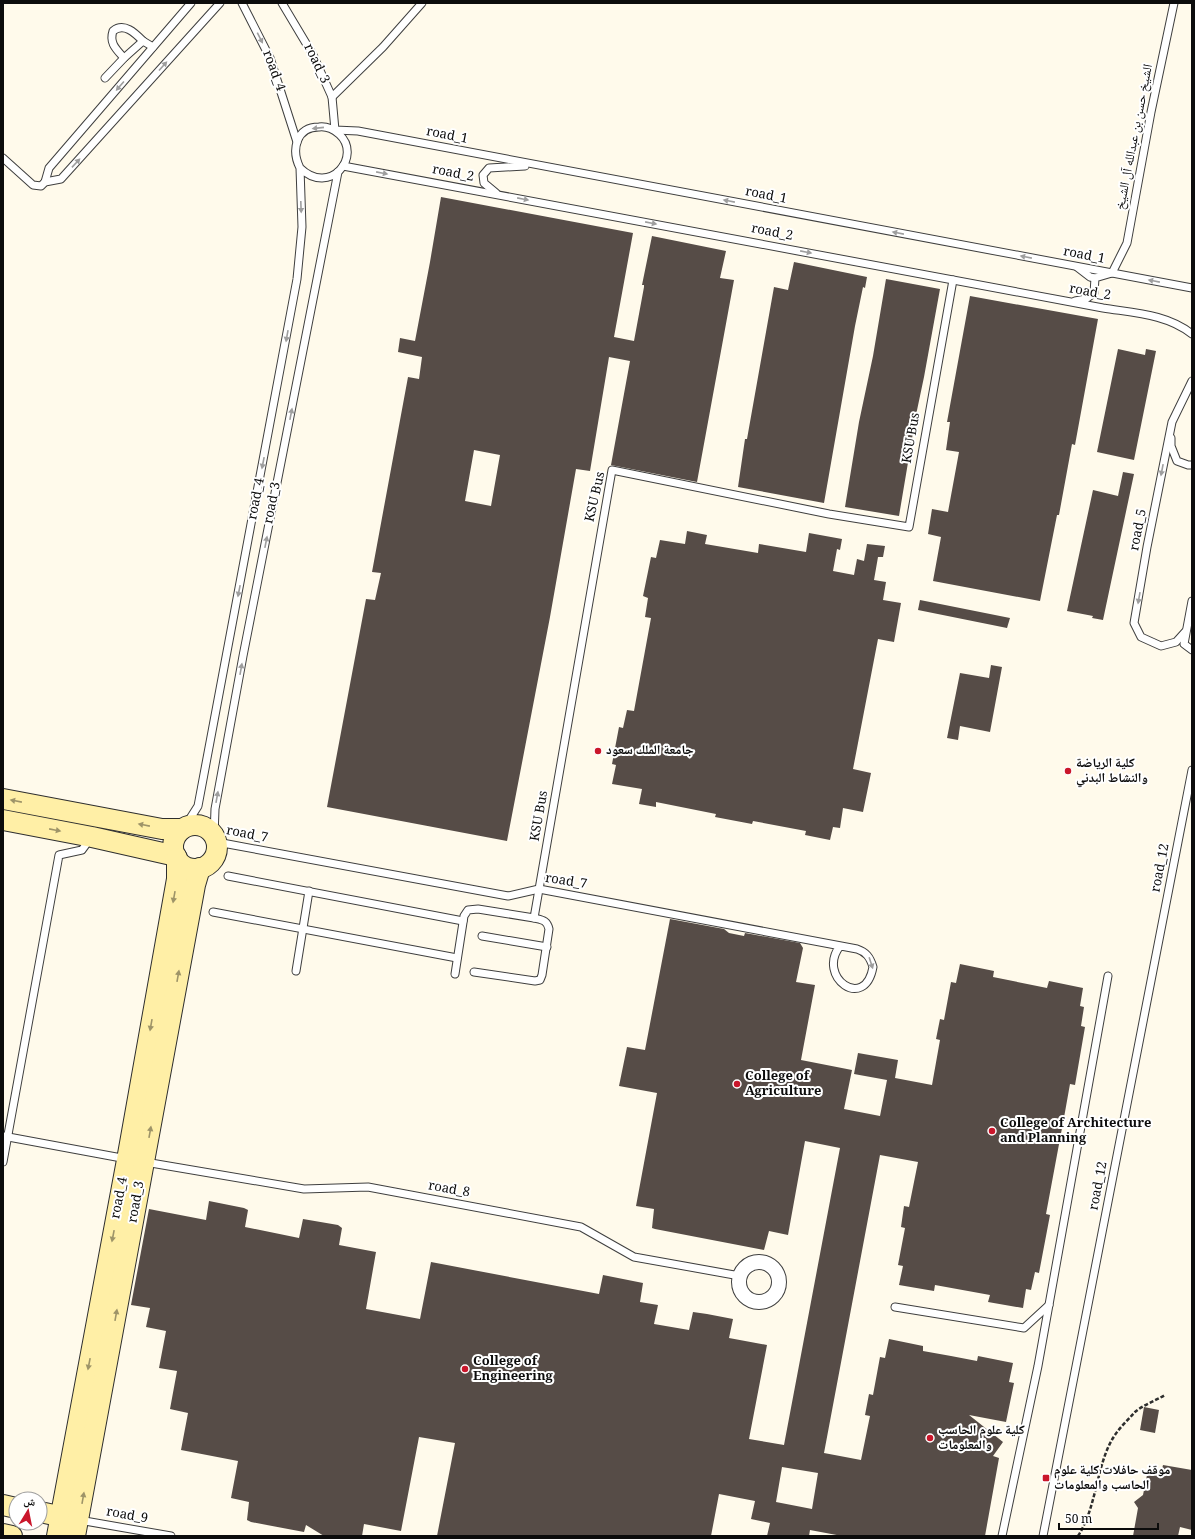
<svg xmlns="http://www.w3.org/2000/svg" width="1195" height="1539" viewBox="0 0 1195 1539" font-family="Georgia,'Noto Naskh Arabic',serif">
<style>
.building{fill:#564c47;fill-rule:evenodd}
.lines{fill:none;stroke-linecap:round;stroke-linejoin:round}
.lane-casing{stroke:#3f3f3f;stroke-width:9}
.street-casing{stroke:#3f3f3f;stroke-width:16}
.secondary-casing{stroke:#2e2e2e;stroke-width:22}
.path{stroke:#2e2e2e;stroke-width:2.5;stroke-dasharray:4 2;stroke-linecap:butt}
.lane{stroke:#fff;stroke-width:7}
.street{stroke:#fff;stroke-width:14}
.secondary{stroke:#ffefa6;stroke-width:20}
.oneway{fill:#9e9e9e}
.oneway2{fill:#9e9468}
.poi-dot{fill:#ca162b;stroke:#fff;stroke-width:1.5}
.labels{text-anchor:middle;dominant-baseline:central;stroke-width:4;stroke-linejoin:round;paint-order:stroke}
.street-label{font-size:13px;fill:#0c0c0c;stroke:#fff}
.poi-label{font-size:13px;font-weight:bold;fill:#0c0c0c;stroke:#fff;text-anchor:start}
</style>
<rect width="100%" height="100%" fill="#fffaeb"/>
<g class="building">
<path d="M441 197 633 233 614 337 634 341 644 287V285H642L652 236 726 251 720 278 734 280 697 482 611 465 630 361 609 357 590 471 576 469 550 617 507 841 327 807 366 599 375 600 381 573 372 572 408 377 419 379 422 357 398 352 400 338 415 341 430 262ZM474 450 500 455 491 506 465 501Z"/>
<path d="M794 262 867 277 865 288 863 287 855 326 824 503 738 487 745 439H747L774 287 788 290Z"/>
<path d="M886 279 940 289 924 377 916 415 899 516 845 507 859 422 873 356Z"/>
<path d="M970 296 1098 319 1075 445 1072 444 1059 515H1057L1040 601 933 581 941 537 928 534 932 509 948 512 959 452 946 450 950 422H947Z"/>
<path d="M1118 349 1145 355 1146 349 1156 351 1134 460 1097 452Z"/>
<path d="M1123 472 1134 474 1103 620 1092 618 1093 616 1067 611 1093 490 1118 496Z"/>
<path d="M687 531 707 535 705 544 758 553 759 544 806 552 809 533 842 539 840 550 837 549 833 571 854 575 857 559 864 561 867 544 885 546 883 557H878L874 580 886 582 883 600 901 603 894 642 878 639 853 769 871 773 863 812 843 808 840 828 833 827 830 840 805 835 806 831 753 821 752 824 715 817 716 814 656 802V807L639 804 642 789 612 784 616 765 612 764 619 727 623 728 627 710 634 711 651 618 645 617 648 598 643 596 651 557 656 558 660 540 685 544Z"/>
<path d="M920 600 1010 618 1007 628 918 610Z"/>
<path d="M991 665 1002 667 990 732 960 726 958 740 947 738 960 673 989 678Z"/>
<path d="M670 919 724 929 729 933 744 936 745 933 800 943 803 948 796 982 815 985 801 1060 852 1070 844 1109 880 1116 887 1080 854 1074 858 1053 898 1060 895 1078 932 1085 940 1040 936 1039 940 1019 944 1020 951 982 956 983 960 964 994 971 993 977 1047 988 1049 981 1083 988 1080 1006 1084 1007 1081 1026 1085 1027 1075 1085 1070 1084 1065 1112 1046 1214 1050 1215 1039 1273 1035 1272 1031 1290 1026 1289 1023 1308 988 1302 990 1295 935 1285 934 1291 899 1285 903 1266 898 1265 905 1228 901 1227 904 1206 909 1207 918 1162 880 1155 824 1453 861 1460 870 1416 865 1415 869 1394 873 1395 880 1357 885 1358 889 1339 923 1346V1351L951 1356 977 1361 978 1356 1013 1363 1009 1382 1014 1383 1006 1422 969 1415 1003 1442 993 1456 999 1458 985 1536H842L810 1530 809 1536H767L770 1523 751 1519 755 1501 719 1494 711 1536H437L455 1443 419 1437 401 1531 364 1524 362 1536H324L306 1525 304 1532 251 1522 247 1520 249 1502 231 1498 238 1461 181 1450 188 1413 170 1409 177 1371 159 1368 166 1331 146 1327 150 1308 131 1305 149 1209 206 1220 209 1201 244 1208 248 1210 245 1227 299 1238 303 1219 338 1225 342 1228 339 1245 376 1252 366 1309 420 1319 431 1262 599 1294 603 1275 643 1283 640 1302 658 1305 654 1324 689 1330 693 1312 707 1314 733 1319 729 1338 767 1345 749 1439 784 1445 840 1148 805 1141 788 1235 769 1231 764 1250 655 1229 652 1228 654 1209 636 1206 657 1093 619 1086 627 1047 645 1050ZM782 1467 818 1473 812 1509 776 1502Z"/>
<path d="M1144 1407 1159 1410 1155 1433 1140 1430Z"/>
<path d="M1163 1465 1192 1470V1530L1180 1527 1178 1536H1133L1138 1508 1134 1502 1143 1495 1148 1470 1161 1473Z"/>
</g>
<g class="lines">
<g class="lane-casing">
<g id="lane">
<path d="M242 3 270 58 297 142"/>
<path d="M282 3 313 55 332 97 335 130 358 131 1192 288"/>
<path d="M124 58C116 49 109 43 113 31 124 22 135 33 143 41"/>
<path d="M105 78 124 58 143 41 153 47"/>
<path d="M332 97 383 47 422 3"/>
<path d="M3 158 33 185 41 186 45 182 61 179 220 3"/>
<path d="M343 166 1103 308C1134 313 1167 314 1192 334"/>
<path d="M45 182 49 168 191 3"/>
<path d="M496 193 484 183 483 175 489 168 525 166"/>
<path d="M1077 267 1090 277 1095 278"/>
<path d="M1075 301 1086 299 1094 293 1095 278 1112 273 1127 243 1151 112 1174 3"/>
<path d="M1171 438V446L1177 461 1188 465H1192"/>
<path d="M1192 601 1184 644 1192 650"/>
<path d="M1185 632 1176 642 1161 646 1141 637 1134 623 1147 547 1172 422 1192 381"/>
<path d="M190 826 191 817 198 806 297 279 302 227 300 168C291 150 296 127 319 127 327 126 333 129 339 134 363 156 330 197 300 168"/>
<path d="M214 836 215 809 243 656 338 172"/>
<path d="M217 842 508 896 539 889 857 949C866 952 870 957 873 967 865 1012 816 977 840 946"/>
<path d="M228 876 463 921"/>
<path d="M213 912 457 958"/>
<path d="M482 936 547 947"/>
<path d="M296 971 309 891"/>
<path d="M474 972 535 981 540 980 542 975 549 929C547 920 542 920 534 918"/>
<path d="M455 974 464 916 468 910 478 909 534 918 612 470 829 514 909 527 953 280"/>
<path d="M3 1136 127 1159"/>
<path d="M3 1162 59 855 82 850 90 839"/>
<path d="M145 1162 304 1189 368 1187 581 1227 634 1257 740 1276"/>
<path d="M895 1307 1024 1328 1049 1305"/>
<path d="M79 1520 171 1536"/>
<path d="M1002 1536 1038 1366 1108 976"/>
<path d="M1043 1536 1192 770"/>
</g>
</g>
<g class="street-casing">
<circle id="street" cx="759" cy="1282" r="20"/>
</g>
<g class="secondary-casing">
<g id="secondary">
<path d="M3 799 162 829H182"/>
<path d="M3 820 92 837 176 856"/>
<circle cx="195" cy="847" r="22"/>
<path d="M3 1505 16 1508"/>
<path d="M40 1512 73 1519"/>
<path d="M3 1534 12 1536"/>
<path d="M57 1536 127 1160 177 879V858"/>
<path d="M75 1536 195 885 200 868"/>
</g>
</g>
<path class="path" d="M1078 1536C1097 1507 1096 1466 1113 1438 1119 1428 1128 1420 1135 1412 1143 1405 1155 1401 1165 1395"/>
<use href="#lane" class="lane"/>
<use href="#street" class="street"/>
<use href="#secondary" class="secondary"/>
</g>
<defs><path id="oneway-solid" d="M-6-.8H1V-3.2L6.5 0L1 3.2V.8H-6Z"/></defs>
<g class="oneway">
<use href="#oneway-solid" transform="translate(260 38) rotate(63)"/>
<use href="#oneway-solid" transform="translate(163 66) rotate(-48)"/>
<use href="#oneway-solid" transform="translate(120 86) rotate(131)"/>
<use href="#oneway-solid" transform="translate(318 128) rotate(174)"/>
<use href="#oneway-solid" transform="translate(76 163) rotate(-47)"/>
<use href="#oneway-solid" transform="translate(382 173) rotate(11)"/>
<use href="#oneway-solid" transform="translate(523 199) rotate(11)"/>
<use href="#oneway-solid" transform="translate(729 201) rotate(-169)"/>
<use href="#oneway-solid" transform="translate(301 207) rotate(88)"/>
<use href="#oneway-solid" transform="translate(651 223) rotate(11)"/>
<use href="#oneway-solid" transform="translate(898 233) rotate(-169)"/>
<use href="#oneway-solid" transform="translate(806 252) rotate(11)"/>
<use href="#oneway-solid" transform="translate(1026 257) rotate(-169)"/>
<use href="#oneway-solid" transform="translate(1154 281) rotate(-169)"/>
<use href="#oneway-solid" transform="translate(287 336) rotate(100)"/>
<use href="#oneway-solid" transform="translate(291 414) rotate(-79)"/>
<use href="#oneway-solid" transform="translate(263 463) rotate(101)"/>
<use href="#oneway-solid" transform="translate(1162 470) rotate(101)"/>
<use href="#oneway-solid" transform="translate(266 542) rotate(-79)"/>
<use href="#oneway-solid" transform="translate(239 591) rotate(101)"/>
<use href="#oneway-solid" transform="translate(1139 598) rotate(100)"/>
<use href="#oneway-solid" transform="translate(241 669) rotate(-80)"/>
<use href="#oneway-solid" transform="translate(217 797) rotate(-80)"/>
<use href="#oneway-solid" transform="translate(871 963) rotate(72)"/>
</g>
<g class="oneway2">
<use href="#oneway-solid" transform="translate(16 801) rotate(-169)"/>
<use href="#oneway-solid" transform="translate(144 825) rotate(-169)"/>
<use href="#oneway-solid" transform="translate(55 830) rotate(11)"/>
<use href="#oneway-solid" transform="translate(174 897) rotate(100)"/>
<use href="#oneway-solid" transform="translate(178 976) rotate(-80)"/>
<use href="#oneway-solid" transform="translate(151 1025) rotate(100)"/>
<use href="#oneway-solid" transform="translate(150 1132) rotate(-80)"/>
<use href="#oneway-solid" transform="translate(113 1236) rotate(101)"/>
<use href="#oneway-solid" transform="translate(116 1315) rotate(-80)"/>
<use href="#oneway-solid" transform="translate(89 1364) rotate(101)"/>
<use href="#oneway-solid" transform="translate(83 1498) rotate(-80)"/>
</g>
<g class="poi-dot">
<circle cx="598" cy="751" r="4"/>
<circle cx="1068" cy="771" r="4"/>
<circle cx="737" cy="1084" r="4"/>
<circle cx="992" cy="1131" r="4"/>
<circle cx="465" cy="1369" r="4"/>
<circle cx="930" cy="1438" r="4"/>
<rect x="1042" y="1474" width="8" height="8" rx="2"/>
</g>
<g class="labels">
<g class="street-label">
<text transform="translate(316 64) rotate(64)">road_3</text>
<text transform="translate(273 71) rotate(70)">road_4</text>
<text transform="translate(447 136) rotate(11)">road_1</text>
<text transform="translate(1135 137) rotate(-79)">الشيخ حسن بن عبدالله آل الشيخ</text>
<text transform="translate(453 174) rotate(11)">road_2</text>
<text transform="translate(766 196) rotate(11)">road_1</text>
<text transform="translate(772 233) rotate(11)">road_2</text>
<text transform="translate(1084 256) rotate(11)">road_1</text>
<text transform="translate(1090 293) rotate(10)">road_2</text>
<text transform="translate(912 438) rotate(-80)">KSU Bus</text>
<text transform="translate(596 497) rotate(-77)">KSU Bus</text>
<text transform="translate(257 499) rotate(-79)">road_4</text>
<text transform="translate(273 503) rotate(-79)">road_3</text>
<text transform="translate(1139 530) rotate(-79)">road_5</text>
<text transform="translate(540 816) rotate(-80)">KSU Bus</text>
<text transform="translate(247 835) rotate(11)">road_7</text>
<text transform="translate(1161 868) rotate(-79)">road_12</text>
<text transform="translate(566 882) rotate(9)">road_7</text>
<text transform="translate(1099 1186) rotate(-79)">road_12</text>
<text transform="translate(449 1190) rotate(10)">road_8</text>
<text transform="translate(120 1198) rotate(-79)">road_4</text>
<text transform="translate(137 1202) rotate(-80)">road_3</text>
<text transform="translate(127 1516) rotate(10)">road_9</text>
</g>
<g class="poi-label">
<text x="606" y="751">جامعة الملك سعود</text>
<text x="1076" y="764">كلية الرياضة<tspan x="1076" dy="15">والنشاط البدني</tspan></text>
<text x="745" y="1077">College of<tspan x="745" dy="15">Agriculture</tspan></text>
<text x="1000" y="1124">College of Architecture<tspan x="1000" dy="15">and Planning</tspan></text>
<text x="473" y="1362">College of<tspan x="473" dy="15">Engineering</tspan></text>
<text x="938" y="1431">كلية علوم الحاسب<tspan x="938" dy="15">والمعلومات</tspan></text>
<text x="1054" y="1471">موقف حافلات كلية علوم<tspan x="1054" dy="15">الحاسب والمعلومات</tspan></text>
</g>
</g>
<rect width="1195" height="1539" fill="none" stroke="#0c0c0c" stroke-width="8"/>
<g transform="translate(28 1511) rotate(10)"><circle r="19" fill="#ffffff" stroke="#9e9e9e"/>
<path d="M0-3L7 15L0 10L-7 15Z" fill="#ca162b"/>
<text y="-6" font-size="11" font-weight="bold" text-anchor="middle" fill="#0c0c0c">ش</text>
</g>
<path d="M1059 1523v6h99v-6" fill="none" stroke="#0c0c0c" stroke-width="2"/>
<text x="1065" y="1523" font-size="12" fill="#0c0c0c" stroke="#ffffff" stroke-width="3" paint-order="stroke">50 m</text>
</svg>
